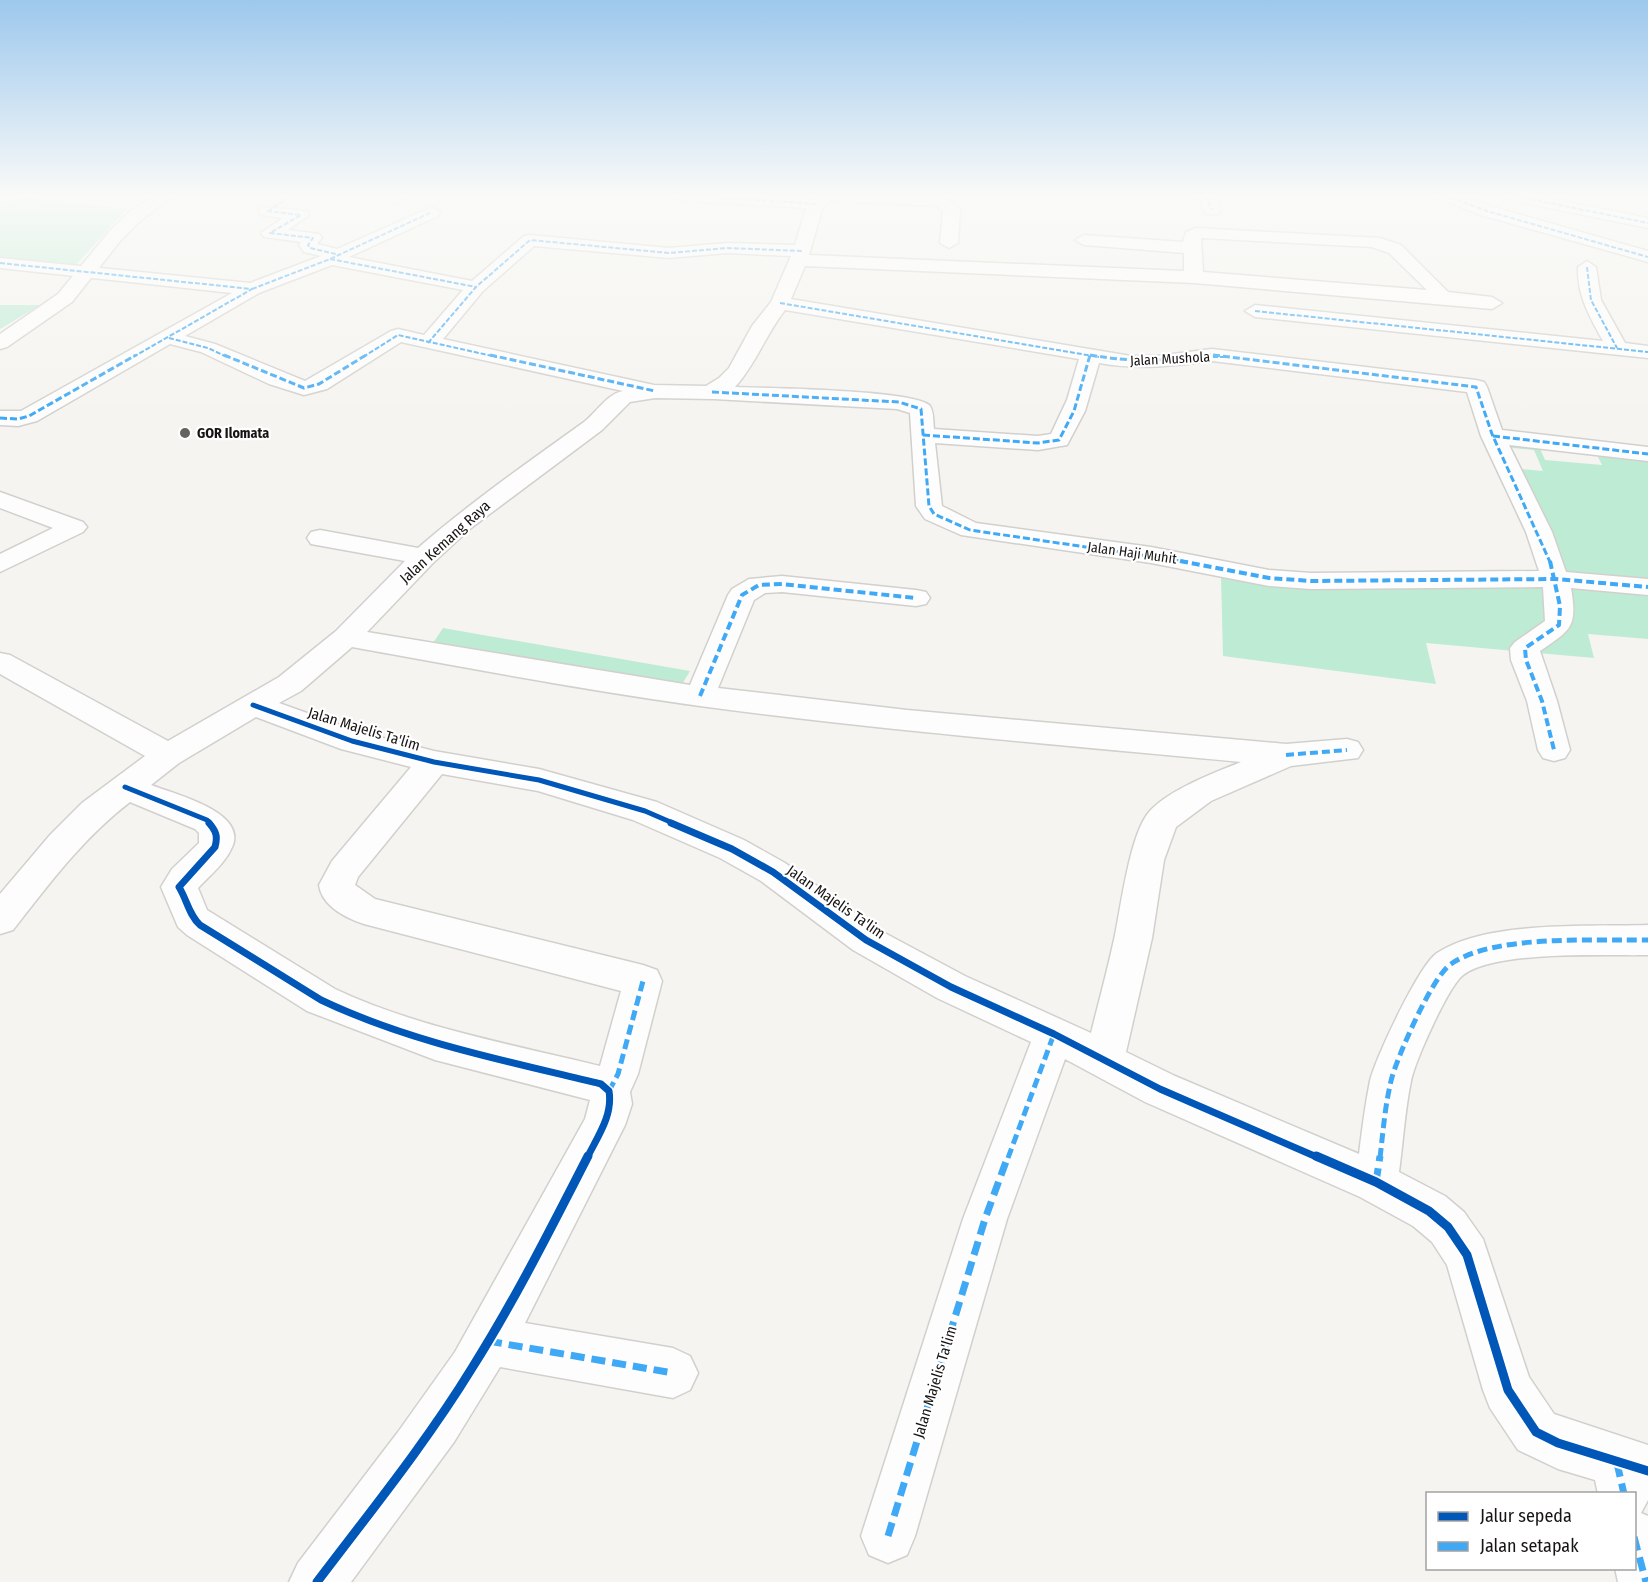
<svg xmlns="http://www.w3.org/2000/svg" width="1648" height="1582" viewBox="0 0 1648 1582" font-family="'Fira Sans Condensed',sans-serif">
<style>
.green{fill:#beebd4;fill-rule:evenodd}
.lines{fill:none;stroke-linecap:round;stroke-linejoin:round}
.minor-casing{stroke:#d1d0cd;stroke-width:3}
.tertiary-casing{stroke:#d1d0cd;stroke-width:3}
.minor{fill:#fefdfd;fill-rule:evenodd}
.tertiary{fill:#fefdfd;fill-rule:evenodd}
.quiet-far4{stroke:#3fa9f5;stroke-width:2;stroke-dasharray:5 2;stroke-linecap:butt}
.quiet-far3{stroke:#3fa9f5;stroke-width:3;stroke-dasharray:7 3;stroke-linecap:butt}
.quiet-far2{stroke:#3fa9f5;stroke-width:4;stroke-dasharray:8 4;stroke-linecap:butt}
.quiet-far1{stroke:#3fa9f5;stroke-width:5;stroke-dasharray:10 5;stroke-linecap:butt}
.quiet{stroke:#3fa9f5;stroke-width:7;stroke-dasharray:14 7;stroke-linecap:butt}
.cycleway-far2-casing{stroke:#fff;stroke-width:9}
.cycleway-far1-casing{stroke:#fff;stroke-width:10}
.cycleway-casing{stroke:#fff;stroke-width:13}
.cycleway-far2{stroke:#0057b8;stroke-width:5}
.cycleway-far1{stroke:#0057b8;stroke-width:7}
.cycleway{stroke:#0057b8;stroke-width:9}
.poi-dot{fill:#656360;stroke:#fff;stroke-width:2}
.labels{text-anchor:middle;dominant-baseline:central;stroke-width:4.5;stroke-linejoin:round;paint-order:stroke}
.far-street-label{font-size:14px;fill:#171513;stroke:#fff}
.far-poi-label{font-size:14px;font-weight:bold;fill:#171513;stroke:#fff;text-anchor:start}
.street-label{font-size:15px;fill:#171513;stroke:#fff}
</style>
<rect width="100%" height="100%" fill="#f5f4f0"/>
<g class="green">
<path d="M24 198 127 209 73 268 0 258V203Z"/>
<path d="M0 305H40L0 329Z"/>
<path d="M1493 436 1648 454V587L1556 579ZM1538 444 1594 449 1602 465 1545 460ZM1503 447 1534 450 1543 471 1511 468Z"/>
<path d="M1221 576 1509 584 1648 593V639L1588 634 1594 658 1426 643 1436 684 1223 656Z"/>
<path d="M443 628 690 671 681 686 433 643Z"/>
</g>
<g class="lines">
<g class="minor-casing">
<g id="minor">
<path d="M394 195H412L398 204 390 199Z"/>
<path d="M670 195H748L813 199 817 195 941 196 960 209 958 243 949 248 940 243 943 211 937 206 830 200 822 209 809 255 1184 271V253L1084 245 1075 240 1084 235 1183 242 1186 232 1196 228 1380 238 1401 245 1448 292 1492 297 1502 303 1492 309 1194 283 805 266 791 299 1131 356H1157L1212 349 1476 380 1484 382 1487 387 1502 430 1648 447V461L1509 445 1552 532 1566 572 1648 579V595L1571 588C1578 628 1570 630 1540 651L1557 701 1570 750 1565 758 1554 761 1543 758 1538 750 1527 701 1511 660 1510 648 1515 642 1545 621 1543 587 1311 589 1269 586 1151 563 961 535 925 519 916 506 910 413 897 409 714 399 655 398 630 402 602 430 471 528 433 563 367 632 690 685 728 595 732 589 749 579 782 576 916 590 926 592 930 598 926 604 916 606 782 592 765 593 754 600 718 688 907 710 1286 744 1347 739 1358 742 1363 750 1358 758 1291 766 1211 801 1176 827 1164 860 1152 938 1126 1052 1175 1076 1359 1154C1362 1130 1365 1105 1370 1081 1375 1059 1419 965 1437 953 1488 920 1589 927 1648 925V955C1604 956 1497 950 1463 975 1448 987 1415 1061 1411 1081 1405 1110 1403 1142 1399 1172L1445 1196 1464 1212 1483 1239 1529 1377 1554 1414 1648 1445V1500L1641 1513 1648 1516V1582H1618L1615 1568H1634V1494H1598L1595 1480 1558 1469 1518 1450 1490 1408 1483 1390 1447 1265 1432 1242 1413 1226 1360 1197 1145 1102 1065 1059 1007 1219 915 1536 907 1555 888 1563 869 1555 861 1536 963 1219 1031 1042 937 998 853 950 761 881 720 858 633 820 538 791 442 774 358 877 355 885 375 899 643 965 657 970 662 981 638 1074 630 1092 632 1104 625 1125 525 1323 673 1348 690 1356 698 1373 690 1390 673 1398 500 1367 454 1442 351 1582H289L298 1563 398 1432 455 1352 585 1119 590 1100 435 1060 307 1011 187 935 178 927 161 887 172 869 199 843V833L195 829 130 802C83 838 49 884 13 930L0 934V894L50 835 82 803 145 756 0 674V653L10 655 168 741 279 677 336 631 405 561 311 544 307 538 311 532 320 530 418 548C471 502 527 463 584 422 597 412 607 394 623 391L401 342 327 389 304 395 269 384 201 352 170 344 37 421 18 426 0 425V411H21L232 293 0 268V258L250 283 321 256 304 252 299 245 301 242 264 237 261 233 283 218 261 215 259 211 261 207 307 211 309 215 288 230 319 234 322 238 317 244 337 249 432 207 440 212 438 216 349 257 472 281 524 236 530 235 669 248 727 243 795 245 806 208 678 200ZM1201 238 1372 247 1389 253 1427 290 1203 272ZM534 246 669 258 727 253 791 256 771 302 752 326 729 368 719 378 706 386 654 385 443 339 483 291ZM332 265 463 290 424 335 398 329 391 331 305 381 215 344 185 336 259 293ZM785 310 1079 359 1067 400 1051 434 1038 436 934 429C933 422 934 412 930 406 918 390 764 388 735 387 756 364 766 334 785 310ZM1212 361 1467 392 1481 436 1526 532 1539 571 1311 573 1269 570 1151 547 976 523 942 506 935 443 1038 450 1067 445 1085 411 1099 363C1138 370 1173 366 1212 361ZM352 647C468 668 584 690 700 706 880 730 1061 745 1241 762 1214 773 1168 790 1149 812 1130 834 1121 906 1115 935 1108 968 1099 1001 1091 1033L965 976 879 930 785 863 744 840 657 802 539 769 434 751 360 732 279 703 301 691ZM256 717 341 749 411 767 332 861 319 885C322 906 346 918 364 924L621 991 600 1066C511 1044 418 1028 335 989L207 910 198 888C210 875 226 863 233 845 245 811 174 794 151 785L179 763Z"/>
<path d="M1198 195H1214L1220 210 1218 214H1206Z"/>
<path d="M1436 195H1458L1493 207 1648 251V262L1481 215 1438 198Z"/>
<path d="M1502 195H1532L1648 218V228L1510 200Z"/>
<path d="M1587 261 1596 267 1601 300 1625 343 1648 346V358L1255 317 1245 311 1255 305 1603 341C1590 317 1577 296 1578 267Z"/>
<path d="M0 492 83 522 87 527 83 532 0 572V554L53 528 0 508Z"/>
</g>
</g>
<g class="tertiary-casing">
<path id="tertiary" d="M156 195H174L140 221 121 240 72 302 7 347 0 349V334L58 294 109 232 128 213Z"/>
</g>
<use href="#minor" class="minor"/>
<use href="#tertiary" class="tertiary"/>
<g class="quiet-far4">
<path d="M678 195 817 204"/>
<path d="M1206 195 1212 210"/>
<path d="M1444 195 1487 211 1648 257"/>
<path d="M1510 195 1648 223"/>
<path d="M267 211 301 215 270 233 313 238 308 245 310 248 340 255"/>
<path d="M268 211 285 200 287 195"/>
<path d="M330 259 476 287"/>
<path d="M0 263 252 289 133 357"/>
<path d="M1587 267 1591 300 1617 348"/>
<path d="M252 289 330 259 432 212"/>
<path d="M780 303 1099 357"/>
<path d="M1255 311 1648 352"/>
<path d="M169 338 208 348 227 357"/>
<path d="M428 343 476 287 530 240 669 253 727 248 802 251"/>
<path d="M363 357 398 335 497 357"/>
<path d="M1199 357H1228"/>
</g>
<g class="quiet-far3">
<path d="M224 355 304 388 319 384 366 355"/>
<path d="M490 355 655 391"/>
<path d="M1090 355C1138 363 1163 361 1211 355"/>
<path d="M1213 355 1476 387 1492 434 1550 562"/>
<path d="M712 392 899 402 921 409 929 506 934 514 970 530 1188 562"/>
<path d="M0 418 18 419 29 416 136 355"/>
<path d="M923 435 1038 443 1059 440 1074 411 1090 355"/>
<path d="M1493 436 1648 454"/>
</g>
<g class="quiet-far2">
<path d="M1180 561 1269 578 1311 581 1556 579 1648 587"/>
<path d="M1550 561 1560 606 1559 625 1525 648 1526 660 1542 701 1554 750"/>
<path d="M700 696 742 595 759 585 782 584 916 598"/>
<path d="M1286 755 1347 750"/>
</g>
<g class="quiet-far1">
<path d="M609 1091 618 1074 643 981"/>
<path d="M1008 1158 1054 1034"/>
<path d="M1380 1158C1383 1132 1385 1106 1391 1081 1396 1059 1433 975 1451 964 1494 934 1595 941 1648 940"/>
</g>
<g class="quiet">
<path d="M1376 1182 1380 1156"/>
<path d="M488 1341 673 1373"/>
<path d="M1617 1463 1624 1494"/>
<path d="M888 1536 985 1219 1008 1156"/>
<path d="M1634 1537 1646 1582"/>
</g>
<g class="cycleway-far2-casing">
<g id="cycleway-far2">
<path d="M253 705 352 741 434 762 539 780 645 811 675 824"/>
<path d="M125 787 207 820 211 824"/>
</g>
</g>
<g class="cycleway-far1-casing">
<g id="cycleway-far1">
<path d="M209 823C216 831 218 836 215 847L179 887C187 900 189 915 200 925L321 1000C409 1042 507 1061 601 1084L609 1091C613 1115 598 1136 587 1158"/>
<path d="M671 823 732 849 773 872 866 940 951 987 1054 1034 1160 1089 1319 1158"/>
</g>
</g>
<g class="cycleway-casing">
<g id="cycleway">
<path d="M1316 1156 1376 1182 1429 1211 1448 1227 1467 1255 1508 1390 1536 1432 1558 1443 1648 1471"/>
<path d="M317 1582C370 1512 426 1443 472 1368 515 1300 551 1228 588 1156"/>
</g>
</g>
<use href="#cycleway-far2" class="cycleway-far2"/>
<use href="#cycleway-far1" class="cycleway-far1"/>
<use href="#cycleway" class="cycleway"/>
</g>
<linearGradient id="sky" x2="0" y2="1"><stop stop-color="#9dc8ed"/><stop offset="0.47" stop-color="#fafaf8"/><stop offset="1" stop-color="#fafaf8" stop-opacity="0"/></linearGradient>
<rect width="1648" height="416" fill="url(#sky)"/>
<circle class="poi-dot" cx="185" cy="433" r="6"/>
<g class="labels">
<g class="far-street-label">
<text transform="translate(1170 359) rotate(-3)">Jalan Mushola</text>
<text transform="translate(1132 553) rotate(8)">Jalan Haji Muhit</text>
</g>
<g class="far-poi-label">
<text x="197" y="433">GOR Ilomata</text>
</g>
<g class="street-label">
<text transform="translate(445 542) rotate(-42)">Jalan Kemang Raya</text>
<text transform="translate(364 729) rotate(17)">Jalan Majelis Ta'lim</text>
<text transform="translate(836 902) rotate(35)">Jalan Majelis Ta'lim</text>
<text transform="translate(935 1382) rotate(-73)">Jalan Majelis Ta'lim</text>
</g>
</g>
<rect x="1426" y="1492" width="210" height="78" fill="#ffffff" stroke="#a2a1a1" stroke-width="1.5"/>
<rect x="1438" y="1512" width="30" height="9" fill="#0057b8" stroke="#a2a1a1" stroke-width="1.5"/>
<text x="1480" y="1522" font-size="18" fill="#171513">Jalur sepeda</text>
<rect x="1438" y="1542" width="30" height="9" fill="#3fa9f5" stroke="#a2a1a1" stroke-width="1.5"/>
<text x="1480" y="1552" font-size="18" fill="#171513">Jalan setapak</text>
</svg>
